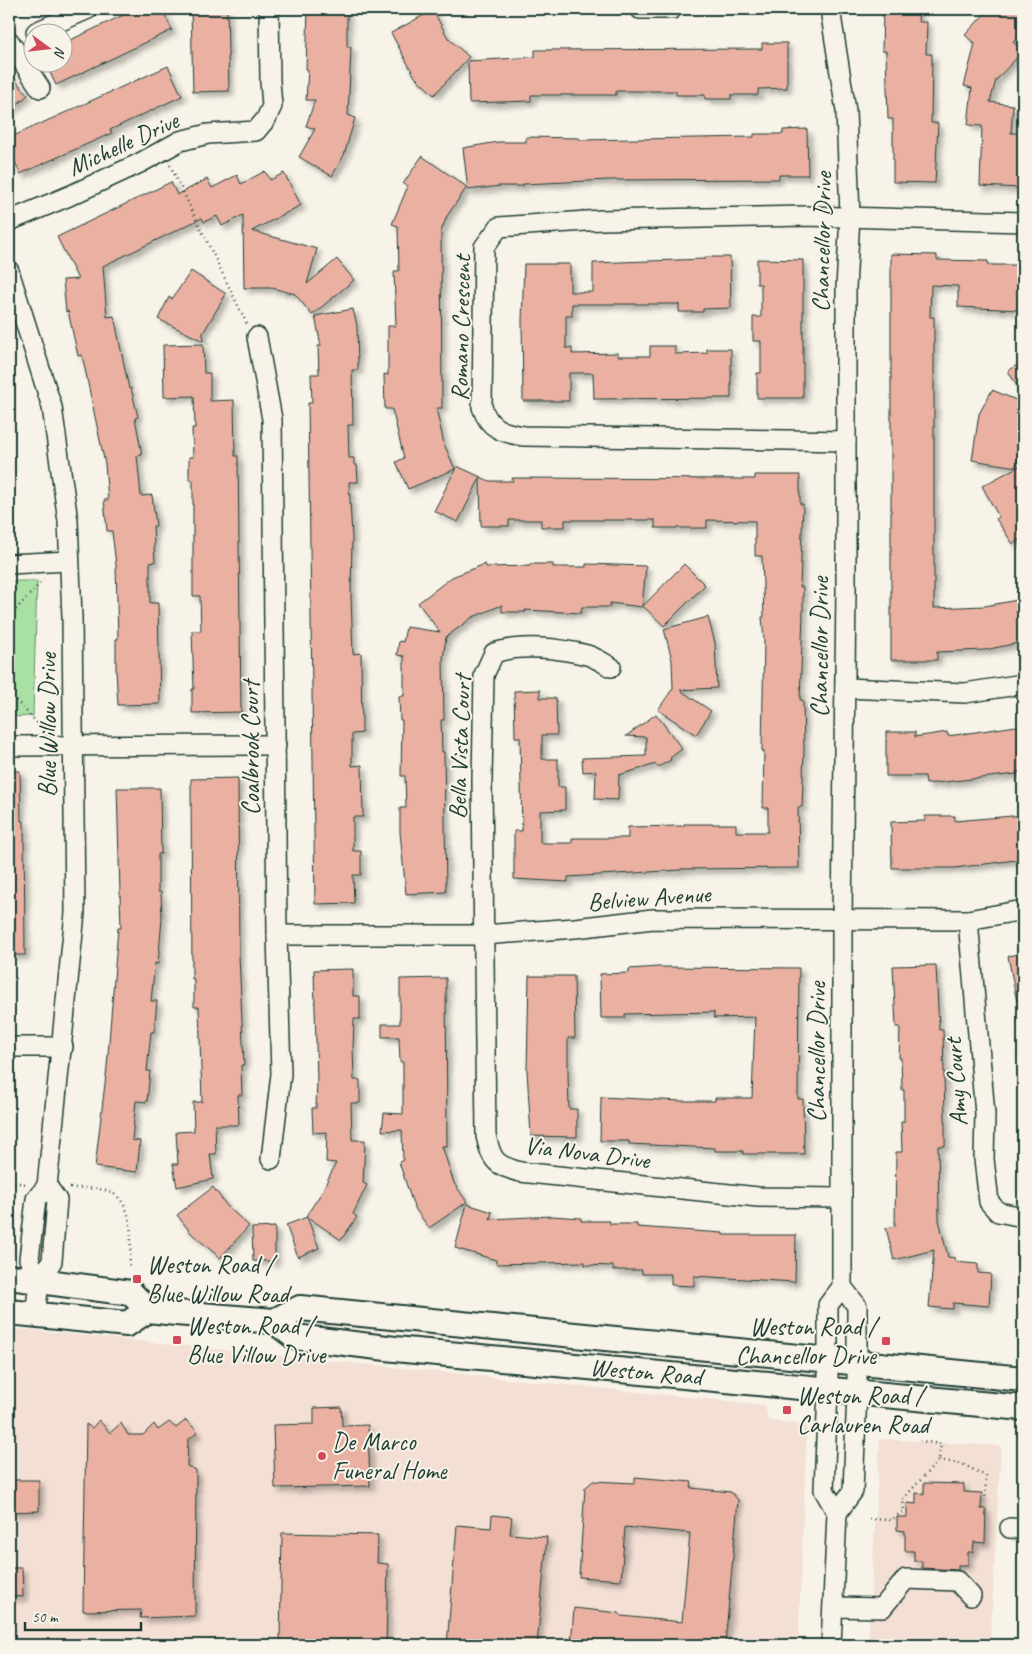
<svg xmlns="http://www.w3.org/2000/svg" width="1032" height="1654" viewBox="0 0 1032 1654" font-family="Caveat,sans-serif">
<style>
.built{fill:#f3dfd3}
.green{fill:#a9e0a3;stroke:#648e6c}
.building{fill:#eab1a2;stroke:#1f3d34;filter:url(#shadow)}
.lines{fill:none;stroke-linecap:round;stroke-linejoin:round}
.minor-casing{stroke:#1f3d34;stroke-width:22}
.major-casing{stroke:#1f3d34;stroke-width:28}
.path{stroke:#1f3d34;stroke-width:2.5;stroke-dasharray:1 4;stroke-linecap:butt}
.minor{stroke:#f7f3e8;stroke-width:19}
.major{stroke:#f7f3e8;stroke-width:24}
.poi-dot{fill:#d1495b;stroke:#f7f3e8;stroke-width:2}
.labels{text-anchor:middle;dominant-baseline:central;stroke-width:4;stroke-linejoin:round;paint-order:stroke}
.street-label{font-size:25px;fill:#1f3d34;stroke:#f7f3e8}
.poi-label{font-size:25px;fill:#1f3d34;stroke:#f7f3e8;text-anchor:start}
</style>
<defs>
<filter id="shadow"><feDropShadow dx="4.5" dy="4.5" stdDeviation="2.5" flood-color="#0004"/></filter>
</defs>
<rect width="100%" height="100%" fill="#f7f3e8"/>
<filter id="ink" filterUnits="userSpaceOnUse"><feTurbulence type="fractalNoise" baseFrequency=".02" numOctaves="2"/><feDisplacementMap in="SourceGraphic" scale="10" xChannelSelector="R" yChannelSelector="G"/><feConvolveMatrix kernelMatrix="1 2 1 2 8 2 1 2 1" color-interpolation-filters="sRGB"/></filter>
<g filter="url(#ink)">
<g class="built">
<path d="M9 1328 765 1405 768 1421 807 1425 798 1645H9Z"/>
<path d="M880 1439 1001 1446 990 1645H868Z"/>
</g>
<path class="green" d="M9 581H37L33 716 9 717Z"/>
<g class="building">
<path d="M136 9H162L172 30 56 85 45 62H62V44Z"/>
<path d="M191 9H227L229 91 193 92Z"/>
<path d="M308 9H344L347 14V47H351L348 115 355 118 344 155 332 176 299 157 315 129 306 126 315 100H306L308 70 306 69Z"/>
<path d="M883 9H919L918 22H927L926 54H932L931 123H938L935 183 893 182V119H888L886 51H882Z"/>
<path d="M989 9H1023V35L1013 42 1023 51 996 80 990 102 1013 105 1011 133H1023L1021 188 980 186 982 126 968 125 972 88 964 86 975 44 965 35Z"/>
<path d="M433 10 448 38 469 57 434 95 415 77 391 33Z"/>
<path d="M762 43H787V88L758 89V95H731V99H705V95H676V91H616V95H531V101L469 103 468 61 535 57V50L762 49Z"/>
<path d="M168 66 182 96 110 130 112 133 20 174 9 147V138Z"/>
<path d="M9 73 28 95 9 111Z"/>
<path d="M807 129 808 175H779V179L609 180 523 184V186H500L468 190 463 148 498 142H526V137L579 138 580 140 754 137V134H783V130Z"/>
<path d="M422 156 467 187 447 216 441 231 442 408H436L444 444 455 469 408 489 396 462 404 458 392 409H385L384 374 388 375V326H396L394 271H399L398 226 392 224 408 186 403 184Z"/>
<path d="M265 171 270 180 284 173 301 205 252 231 317 249 307 284 337 259 354 280 312 315 295 294 272 288H244L243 215 222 226 217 216 204 222 202 218 103 266 107 317 114 316 129 389 131 388 138 417 135 418 142 455 137 456 141 496 152 495 156 526H153L155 562 150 563V603H158L160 704 118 705 116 670V639H118L116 565 112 531H107L104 500H108L105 464 82 355 78 356 68 311 66 312 63 280 78 279 57 237 171 182 177 195 207 179 212 188 237 175 241 184Z"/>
<path d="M891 254 937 255V260L988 261V265H1020V310L958 307V286L931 285 930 317H934V608L985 606 1023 599V642L985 650 937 652V660H891Z"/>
<path d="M705 257H730L731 308 703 309V312H679V304H572V316H566V348H572V354L618 353V356H650V346H675V354L707 353V349H731V398L594 399 593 373H569V401H523L522 320 524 264H570V292H593V263L705 259Z"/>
<path d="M757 259 803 260V398H757V373H761V341H753V317H761V284H757Z"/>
<path d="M191 271 226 294 203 333V341L158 319 169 297 172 299Z"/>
<path d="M353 309 357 326 358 370H352L353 425H348L349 458H354V465H357L358 482H349L352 537 351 597 353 654 361 653 362 733 352 734V766L362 765 363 817H353V851H361V875H353L354 903 315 904 308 403H312L311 374H319L318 346H321L315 316Z"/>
<path d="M203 344 204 373H210V401L234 400 235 456H238L241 712 192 713V689H194L192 631H201L200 596H193V480H189V457H193L192 428H195L194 396 164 397 163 345Z"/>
<path d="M1023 361V396L1008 371Z"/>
<path d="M992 390 1023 403V425L1016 467 972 460 979 414Z"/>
<path d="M1023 464V537L1013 544 996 519 999 517 982 486Z"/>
<path d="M457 466 489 481H513L512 478 755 479V475H800V504H803L800 587H803V611L800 700H803L804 750 802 807H798L799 868 681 869V870L568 877V882L514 879V831H522L520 737H515L514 691 540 690V698H556L557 735H542V759H558V787H565V810L540 811V843H572V838H628V827L684 826V824H736V832H768V808H763L764 751H762L764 640 762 617H764L762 556H755V521L707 520V528H655V520H565V527H541V520H509V526H481L480 478 458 522 434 511Z"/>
<path d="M485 564 486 567 530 566V564H553V567H586V564L646 566 642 607 610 603V607H582L581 613 525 610 526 612H502V605L473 617 446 637 443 659 444 720H441L442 752H444L446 892 406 894 400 832V808H406L405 776H401L402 720H400L399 696H404V656L397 655 399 641 403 642 406 627 440 632 418 603 452 577Z"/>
<path d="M684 564 705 585 664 626 643 606Z"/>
<path d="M708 617 715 643 717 688 680 690 711 711 696 735 658 710 673 688 672 660 664 629Z"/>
<path d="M656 714 682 749 670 758 671 760 658 767 656 764 619 775 618 800 595 799 596 771 583 772 582 758 646 756V737L626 736Z"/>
<path d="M1023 725V771L1016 772 1017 774 926 784 925 776H886V732H915V737L947 732 948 736Z"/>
<path d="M9 771H20L21 821H24L25 955H9Z"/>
<path d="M238 778 239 955 244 1065H241L242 1095H238L239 1125H215L216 1154H210L213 1179 177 1187 173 1164H178L176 1132 194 1131 193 1102H202L199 1007H194V979H192L191 779Z"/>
<path d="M117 788H160L161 854H158V892H161L162 919 158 964 155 963 151 1001H157L154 1032H151L147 1071H150L147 1102 136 1101 132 1140 140 1141 137 1172 95 1167 107 1067 118 928H121Z"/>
<path d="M1023 815V859L955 868H892L891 822 925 821V816H955V821Z"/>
<path d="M1023 953V1002H1017L1008 956Z"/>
<path d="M936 965 939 1030H943L945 1118V1146H938L939 1220 948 1257 955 1258V1262L978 1264V1273L991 1274 989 1306 953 1303V1309L929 1307 934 1250 894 1260 886 1228 895 1226 896 1152H902L901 1122H904V1090H902L901 1058H899L900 1027H896L893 966Z"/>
<path d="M658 967 799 968 798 1099H803L804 1154H743V1151H715V1148L629 1144V1141H600L601 1097 682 1101H715V1098H752L755 1017 714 1018V1012L625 1014V1018H601L600 974 629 973V969Z"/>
<path d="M353 969V996H360V1019H354L353 1048 354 1080H360V1103H351L352 1140H365L363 1183 367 1185 353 1214 357 1217 341 1240 306 1216 320 1195 336 1163 326 1162 327 1132 313 1133 312 1108H316L317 1080 314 970Z"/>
<path d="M529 976H574L575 1038H568V1073L569 1109H577V1137L531 1136 527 1070Z"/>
<path d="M446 978 447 1146H442L454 1183 467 1202 429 1228 414 1207 399 1162 403 1160 402 1130 382 1131 384 1113 403 1114V1062H400L399 1037H382V1024H400V979Z"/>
<path d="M213 1187 227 1206 249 1226 220 1258 191 1233 177 1215Z"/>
<path d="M467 1204 492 1212 490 1219 552 1216 581 1218V1221H610V1224H637V1227L723 1233V1235H796L795 1282 694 1276V1286L671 1285V1274H642V1270H613V1266L585 1265V1262L496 1264V1260L455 1248Z"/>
<path d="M307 1217 319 1248 298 1257 286 1225Z"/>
<path d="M275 1227V1261H253L252 1228Z"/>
<path d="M341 1407 342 1426 368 1425 370 1486 275 1488 273 1425 314 1424V1408Z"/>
<path d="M99 1420 110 1433 121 1423 128 1435H143L154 1424 158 1430 169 1422 176 1428 186 1420 198 1432 188 1440 187 1466 196 1470 195 1616 140 1618 141 1610 83 1611 86 1424 92 1428Z"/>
<path d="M635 1477 692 1482 691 1488 731 1492 738 1500 725 1645H571L574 1608 619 1613 621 1616 682 1622 690 1533 625 1527 621 1580 579 1577 585 1488 593 1481 635 1483Z"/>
<path d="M9 1480H39V1511L9 1512Z"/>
<path d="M924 1483 964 1484V1492L982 1493 981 1509H986L985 1543 974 1542 973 1552H968V1565H958V1570L922 1568V1561H914V1551H905V1531L897 1530V1517H907V1503L916 1504V1493L924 1494Z"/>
<path d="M492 1515 512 1517 510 1534 547 1537 537 1645H447L457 1525 491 1528Z"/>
<path d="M282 1533 378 1535 377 1563 388 1564 386 1645 280 1643Z"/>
<path d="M9 1568H22L23 1597 9 1596Z"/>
</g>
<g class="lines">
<g class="minor-casing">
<g id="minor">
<path d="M640 9H672"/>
<path d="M830 9 846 111 850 216 846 288V591L842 919V1287L857 1306V1392L853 1491 837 1513"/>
<path d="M36 32 88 9"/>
<path d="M9 41 40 88"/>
<path d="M9 221 69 196 140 163 180 141 208 134 256 131 266 119 272 106 270 81 269 9"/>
<path d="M9 271 52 407 68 521 72 617 75 913 47 1186 36 1199 29 1259 39 1282"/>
<path d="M257 337 272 419 277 935 281 1074 271 1159"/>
<path d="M846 441 524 436C503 433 489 429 482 407L484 247 499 227 601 220 806 216 1023 222"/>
<path d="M9 564 69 561"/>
<path d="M611 667C603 663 595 657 587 655 559 648 521 644 494 653L484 675 482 781 486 1136C492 1161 495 1165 520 1172L758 1197 842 1198"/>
<path d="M845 688 965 693 1023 684"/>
<path d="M9 746 276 745"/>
<path d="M968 920 985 1114 984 1159 989 1202 998 1212 1023 1217"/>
<path d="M277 935H484L575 928 653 919 968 920 1023 910"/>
<path d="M9 1047H63"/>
<path d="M35 1316 39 1282 52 1261 57 1200 47 1186"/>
<path d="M1010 1528 1023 1529"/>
<path d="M833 1607 882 1608 906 1579 957 1581 971 1596"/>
<path d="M831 1645 837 1513 824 1490 828 1389V1305L842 1287"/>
</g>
</g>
<g class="major-casing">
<g id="major">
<path d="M9 1277 131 1293 148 1310 176 1313 274 1321 300 1308 1023 1379"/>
<path d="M9 1312 127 1324 148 1310"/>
<path d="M274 1321 295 1337 395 1349 1023 1408"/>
</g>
</g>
<g class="path">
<path d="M170 165 247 324"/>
<path d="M9 617 43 580"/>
<path d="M9 693 43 729"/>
<path d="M9 1182 27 1184"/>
<path d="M70 1188C81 1188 94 1188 105 1190 137 1199 131 1244 129 1268"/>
<path d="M939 1460 962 1464 986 1476 985 1501"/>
<path d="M869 1519 891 1520 904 1511 903 1499 939 1460 941 1444 920 1441"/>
</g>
<use href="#minor" class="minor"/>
<use href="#major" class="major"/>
</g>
</g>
<g class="poi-dot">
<rect x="132" y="1274" width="10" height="10" rx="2.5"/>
<rect x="172" y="1335" width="10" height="10" rx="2.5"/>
<rect x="881" y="1336" width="10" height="10" rx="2.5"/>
<rect x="782" y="1405" width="10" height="10" rx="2.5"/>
<circle cx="322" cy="1456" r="5"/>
</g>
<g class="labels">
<g class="street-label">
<text transform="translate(123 144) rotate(-25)">Michelle Drive</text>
<text transform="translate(822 242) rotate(-89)">Chancellor Drive</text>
<text transform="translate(461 328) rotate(-89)">Romano Crescent</text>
<text transform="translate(820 647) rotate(-90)">Chancellor Drive</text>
<text transform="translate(48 725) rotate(-90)">Blue Willow Drive</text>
<text transform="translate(460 747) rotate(-88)">Bella Vista Court</text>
<text transform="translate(251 748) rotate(-90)">Coalbrook Court</text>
<text transform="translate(649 898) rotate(-4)">Belview Avenue</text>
<text transform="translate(817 1052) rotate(-90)">Chancellor Drive</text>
<text transform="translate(956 1082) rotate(-94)">Amy Court</text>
<text transform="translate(587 1153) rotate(7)">Via Nova Drive</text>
<text transform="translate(646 1372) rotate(5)">Weston Road</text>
</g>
<g class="poi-label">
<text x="147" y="1265">Weston Road /<tspan x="147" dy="29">Blue Willow Road</tspan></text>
<text x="187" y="1326">Weston Road /<tspan x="187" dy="29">Blue Villow Drive</tspan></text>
<text x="876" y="1327" text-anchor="end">Weston Road /<tspan x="876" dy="29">Chancellor Drive</tspan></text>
<text x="797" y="1396">Weston Road /<tspan x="797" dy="29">Carlauren Road</tspan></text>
<text x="332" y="1442">De Marco<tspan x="332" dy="29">Funeral Home</tspan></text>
</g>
</g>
<rect width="1032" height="1654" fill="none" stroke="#f7f3e8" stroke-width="30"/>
<rect x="15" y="15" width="1002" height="1624" fill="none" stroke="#1f3d34" stroke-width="2" filter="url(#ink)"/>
<g transform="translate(48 48) rotate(105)"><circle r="24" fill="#f7f3e8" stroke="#a1aaa0"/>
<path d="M0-4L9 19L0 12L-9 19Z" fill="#d1495b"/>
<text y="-8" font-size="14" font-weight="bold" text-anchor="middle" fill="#1f3d34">N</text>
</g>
<path d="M25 1622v8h116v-8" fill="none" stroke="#1f3d34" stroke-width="2.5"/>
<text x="32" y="1622" font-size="15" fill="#1f3d34" stroke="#f7f3e8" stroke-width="4" paint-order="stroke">50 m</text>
</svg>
